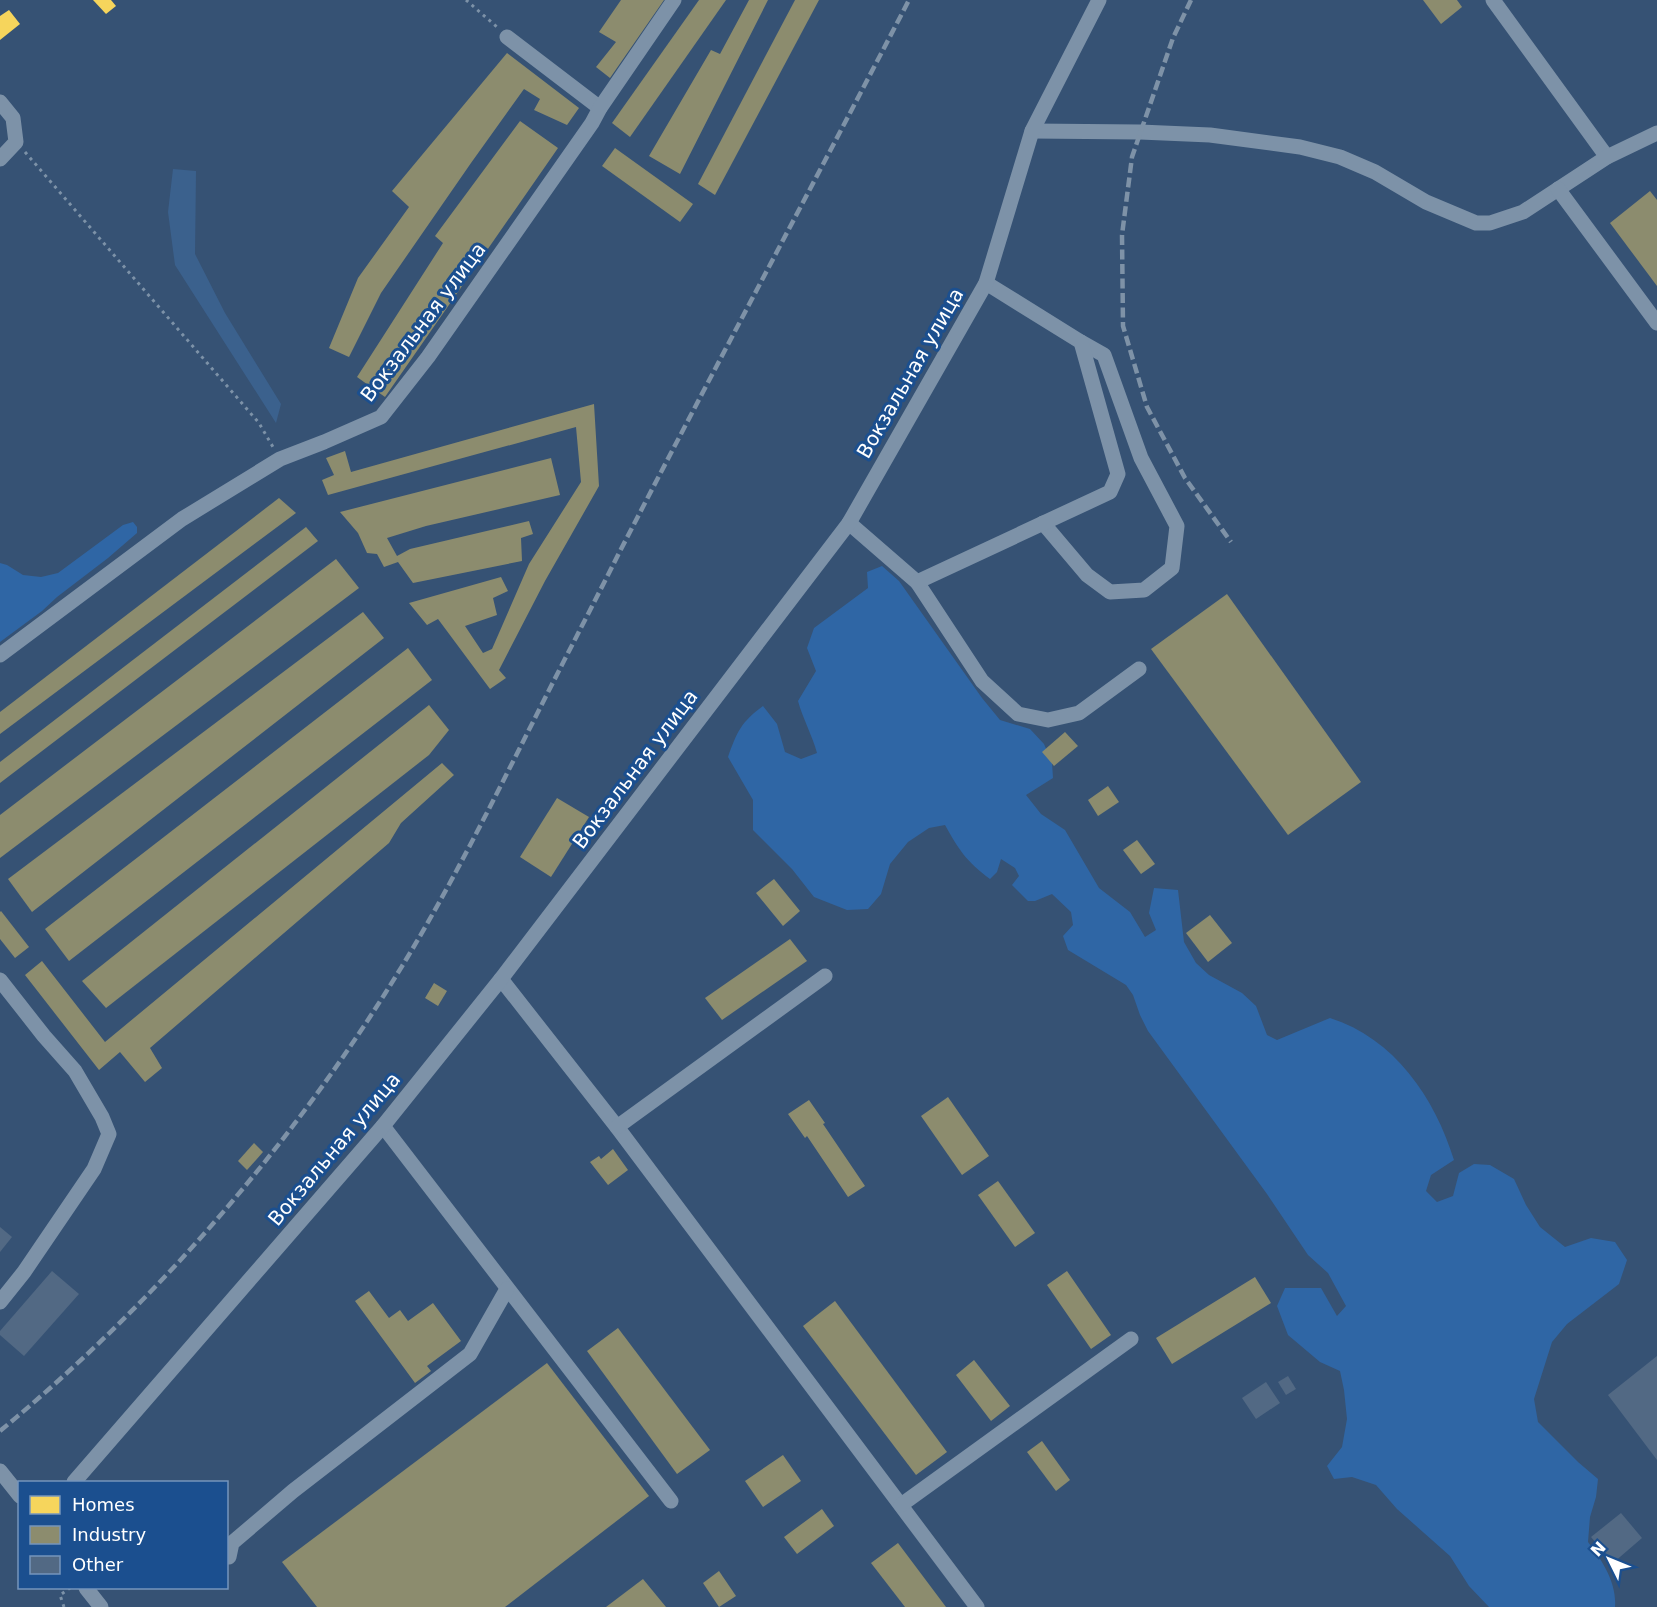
<svg xmlns="http://www.w3.org/2000/svg" width="1657" height="1607" viewBox="0 0 1657 1607" font-family="'DejaVu Sans',sans-serif">
<style>
.green{fill:#2f66a5}
.water{fill:#3b618d}
.homes{fill:#f6d55c}
.industry{fill:#8c8c6e}
.building{fill:#526984}
.lines{fill:none;stroke-linecap:round;stroke-linejoin:round}
.path{stroke:#7d92a8;stroke-width:3;stroke-dasharray:3 4.5;stroke-linecap:butt}
.minor{stroke:#7d92a8;stroke-width:15}
.rail{stroke:#7e92a7;stroke-width:4.5;stroke-dasharray:10 4.5;stroke-linecap:butt}
.labels{text-anchor:middle;dominant-baseline:central;stroke-width:6;stroke-linejoin:round;paint-order:stroke}
.street-label{font-size:20px;fill:#fff;stroke:#1b4f8f}
</style>
<rect width="100%" height="100%" fill="#365274"/>
<g class="green">
<path d="M133 522 137 527V533L108 558 57 597 42 611 0 642V563L7 565 23 575 41 577 58 573 123 525Z"/>
<path d="M882 566 899 581 982 698 1000 720 1030 729 1044 744 1052 763 1053 778 1026 795 1041 814 1065 830 1099 888 1130 912 1145 937 1156 930 1149 913 1154 888 1178 890 1184 942 1196 963 1209 975 1242 993 1256 1006 1267 1035 1277 1040 1330 1018C1394 1038 1435 1098 1454 1160L1431 1175 1426 1191 1437 1202 1453 1196 1459 1173 1474 1164 1490 1165 1514 1179 1526 1205 1540 1227 1565 1247 1591 1238 1615 1242 1627 1260 1619 1284 1567 1324 1552 1342 1534 1399 1538 1422 1578 1462 1598 1479 1596 1497 1590 1517 1588 1542C1602 1560 1617 1583 1615 1607H1489L1469 1586 1450 1556 1397 1509 1376 1485 1352 1477 1334 1479 1327 1466 1342 1447 1347 1419 1344 1390 1340 1371 1320 1362 1288 1335 1277 1306 1285 1288H1321L1337 1316 1346 1306 1328 1273 1308 1255 1267 1194 1148 1031 1140 1015 1133 995 1126 985 1068 950 1063 936 1073 925 1071 912 1052 894 1035 901H1028L1012 885 1019 876 1015 868 1001 859 997 872 990 879C966 861 959 850 945 825L929 828 908 842 890 864 881 894 868 909 847 910 814 897 792 869 753 830V800L728 757C737 732 741 722 763 706L777 724 785 752 801 759 817 753C812 735 803 719 798 701L816 671 807 648 814 628 868 588 867 572Z"/>
</g>
<path class="water" d="M173 169 196 171 195 254 225 313 281 404 276 423 175 265 168 212Z"/>
<g class="homes">
<path d="M93 0H111L116 6 106 14Z"/>
<path d="M9 10 20 24 0 40V16Z"/>
</g>
<g class="industry">
<path d="M621 0H664L610 78 596 67 616 42 599 32Z"/>
<path d="M699 0H726L630 137 612 123Z"/>
<path d="M749 0H768L680 174 649 156 711 50 720 54Z"/>
<path d="M795 0H819L715 195 698 184Z"/>
<path d="M1423 0H1457L1462 7 1441 24Z"/>
<path d="M507 53 579 108 567 125 534 110 540 99 524 89 471 163 381 293 349 357 329 348 358 278 409 207 392 191Z"/>
<path d="M520 121 558 148 385 397 357 377 443 243 435 236Z"/>
<path d="M615 148 693 204 680 222 602 166Z"/>
<path d="M1650 191 1657 200V286L1610 223Z"/>
<path d="M594 404 599 486 545 581 499 670 506 678 490 689 438 619 427 625 409 603 501 577 508 591 493 598 497 615 465 626 483 653 492 649 529 564 581 482 576 427 328 495 322 480 334 475 326 458 345 451 351 472Z"/>
<path d="M551 458 560 495 426 526 387 538 397 556 410 549 529 521 533 534 521 538 522 561 413 583 398 562 384 567 377 554 367 553 358 533 340 512Z"/>
<path d="M279 498 296 513 0 734V712Z"/>
<path d="M306 527 318 541 0 783V762Z"/>
<path d="M336 559 359 588 0 858V815Z"/>
<path d="M1227 594 1361 782 1288 835 1151 649Z"/>
<path d="M363 612 384 638 32 912 8 879Z"/>
<path d="M408 648 432 680 69 961 45 929Z"/>
<path d="M429 705 449 730 429 755 106 1008 82 981Z"/>
<path d="M1065 732 1078 746 1054 766 1042 752Z"/>
<path d="M442 763 454 775 401 823 389 843 150 1048 162 1068 145 1082 120 1052 99 1070 25 975 42 961 105 1042Z"/>
<path d="M1108 786 1119 802 1098 816 1088 800Z"/>
<path d="M557 798 589 817 551 877 520 857Z"/>
<path d="M1137 840 1155 864 1141 874 1123 850Z"/>
<path d="M774 879 800 911 783 926 756 893Z"/>
<path d="M1 911 29 947 15 958 0 939V912Z"/>
<path d="M1210 915 1232 943 1208 962 1186 933Z"/>
<path d="M790 939 807 961 722 1020 705 998Z"/>
<path d="M434 983 447 991 438 1006 425 998Z"/>
<path d="M948 1097 989 1156 962 1175 921 1116Z"/>
<path d="M809 1100 825 1123 823 1124 865 1186 848 1197 807 1136 805 1138 788 1114Z"/>
<path d="M254 1143 263 1152 247 1170 238 1161Z"/>
<path d="M613 1149 628 1170 608 1185 590 1162 599 1156 601 1159Z"/>
<path d="M998 1181 1035 1233 1015 1247 978 1195Z"/>
<path d="M1067 1271 1111 1335 1091 1349 1047 1285Z"/>
<path d="M1255 1277 1271 1303 1172 1364 1156 1338Z"/>
<path d="M369 1291 389 1318 400 1310 408 1321 433 1303 461 1341 427 1366 431 1371 415 1383 355 1301Z"/>
<path d="M835 1301 947 1452 916 1475 803 1326Z"/>
<path d="M618 1328 710 1450 677 1474 587 1351Z"/>
<path d="M974 1360 1010 1406 991 1421 956 1375Z"/>
<path d="M547 1363 649 1496 505 1607H317L282 1562Z"/>
<path d="M1042 1441 1070 1480 1056 1491 1027 1452Z"/>
<path d="M783 1455 801 1481 763 1507 745 1481Z"/>
<path d="M822 1509 834 1526 797 1554 784 1537Z"/>
<path d="M898 1543 946 1607H905L871 1563Z"/>
<path d="M719 1571 736 1596 719 1607 703 1583Z"/>
<path d="M643 1579 666 1607H606Z"/>
</g>
<g class="building">
<path d="M0 1227 12 1237 0 1252Z"/>
<path d="M52 1271 79 1294 24 1356 0 1335V1331Z"/>
<path d="M1657 1356V1460L1608 1395Z"/>
<path d="M1288 1376 1296 1389 1286 1395 1278 1382Z"/>
<path d="M1266 1382 1280 1403 1256 1419 1242 1398Z"/>
<path d="M1621 1513 1642 1538 1613 1563 1591 1537Z"/>
</g>
<g class="lines">
<g class="path">
<path d="M466 0 497 27"/>
<path d="M25 152 259 423 273 447"/>
<path d="M64 1607 60 1595 70 1588"/>
</g>
<g class="minor">
<path d="M1493 0 1607 157"/>
<path d="M507 37 600 108"/>
<path d="M0 102 13 118 16 142 0 159"/>
<path d="M1032 131 1140 132 1210 135 1300 147 1340 157 1375 172 1426 202 1476 223H1490L1523 212 1607 157 1657 133"/>
<path d="M1558 189 1657 323"/>
<path d="M849 523 917 582 982 681 1018 714 1048 720 1079 713 1139 669"/>
<path d="M1043 523 1087 575 1110 592 1144 590 1172 568 1177 526 1141 458 1104 355 1081 342"/>
<path d="M917 582 1110 492 1118 474 1081 342 986 283"/>
<path d="M0 655 182 519 280 459 324 442 381 417 428 357 592 123 600 108 674 0"/>
<path d="M501 979 617 1127 977 1607"/>
<path d="M0 980 44 1036 75 1071 102 1117 109 1134 94 1169 24 1272 0 1302"/>
<path d="M383 1126 671 1501"/>
<path d="M617 1127 825 976"/>
<path d="M0 1471 20 1496"/>
<path d="M74 1482 383 1126 501 979 849 523 986 283 1032 131 1099 0"/>
<path d="M901 1505 1131 1339"/>
<path d="M229 1557 232 1543 293 1491 470 1354 507 1289"/>
<path d="M86 1588 101 1607"/>
</g>
<g class="rail">
<path d="M1191 0 1173 38 1132 157 1122 235 1123 326 1147 407 1185 478 1231 542"/>
<path d="M0 1431C161 1298 299 1137 407 958 454 880 495 797 536 716 563 662 591 609 618 555 714 369 813 185 909 0"/>
</g>
</g>
<g class="labels">
<g class="street-label">
<text transform="translate(423 322) rotate(-53)">Вокзальная улица</text>
<text transform="translate(910 373) rotate(-60)">Вокзальная улица</text>
<text transform="translate(635 769) rotate(-53)">Вокзальная улица</text>
<text transform="translate(334 1149) rotate(-50)">Вокзальная улица</text>
</g>
</g>
<rect x="18" y="1481" width="210" height="108" fill="#1b4f8f" stroke="#7695bc" stroke-width="1.5"/>
<rect x="30" y="1496" width="30" height="18" fill="#f6d55c" stroke="#7695bc" stroke-width="1.5"/>
<text x="72" y="1511" font-size="18" fill="#ffffff">Homes</text>
<rect x="30" y="1526" width="30" height="18" fill="#8c8c6e" stroke="#7695bc" stroke-width="1.5"/>
<text x="72" y="1541" font-size="18" fill="#ffffff">Industry</text>
<rect x="30" y="1556" width="30" height="18" fill="#526984" stroke="#7695bc" stroke-width="1.5"/>
<text x="72" y="1571" font-size="18" fill="#ffffff">Other</text>
<g transform="translate(1609 1559) rotate(313)" stroke="#1b4f8f" stroke-width="4.5" paint-order="stroke">
<path d="M0-4.5L10 22L0 15L-10 22Z" fill="#ffffff"/>
<text y="-9" font-size="16" font-weight="bold" text-anchor="middle" fill="#ffffff">N</text>
</g>
</svg>
